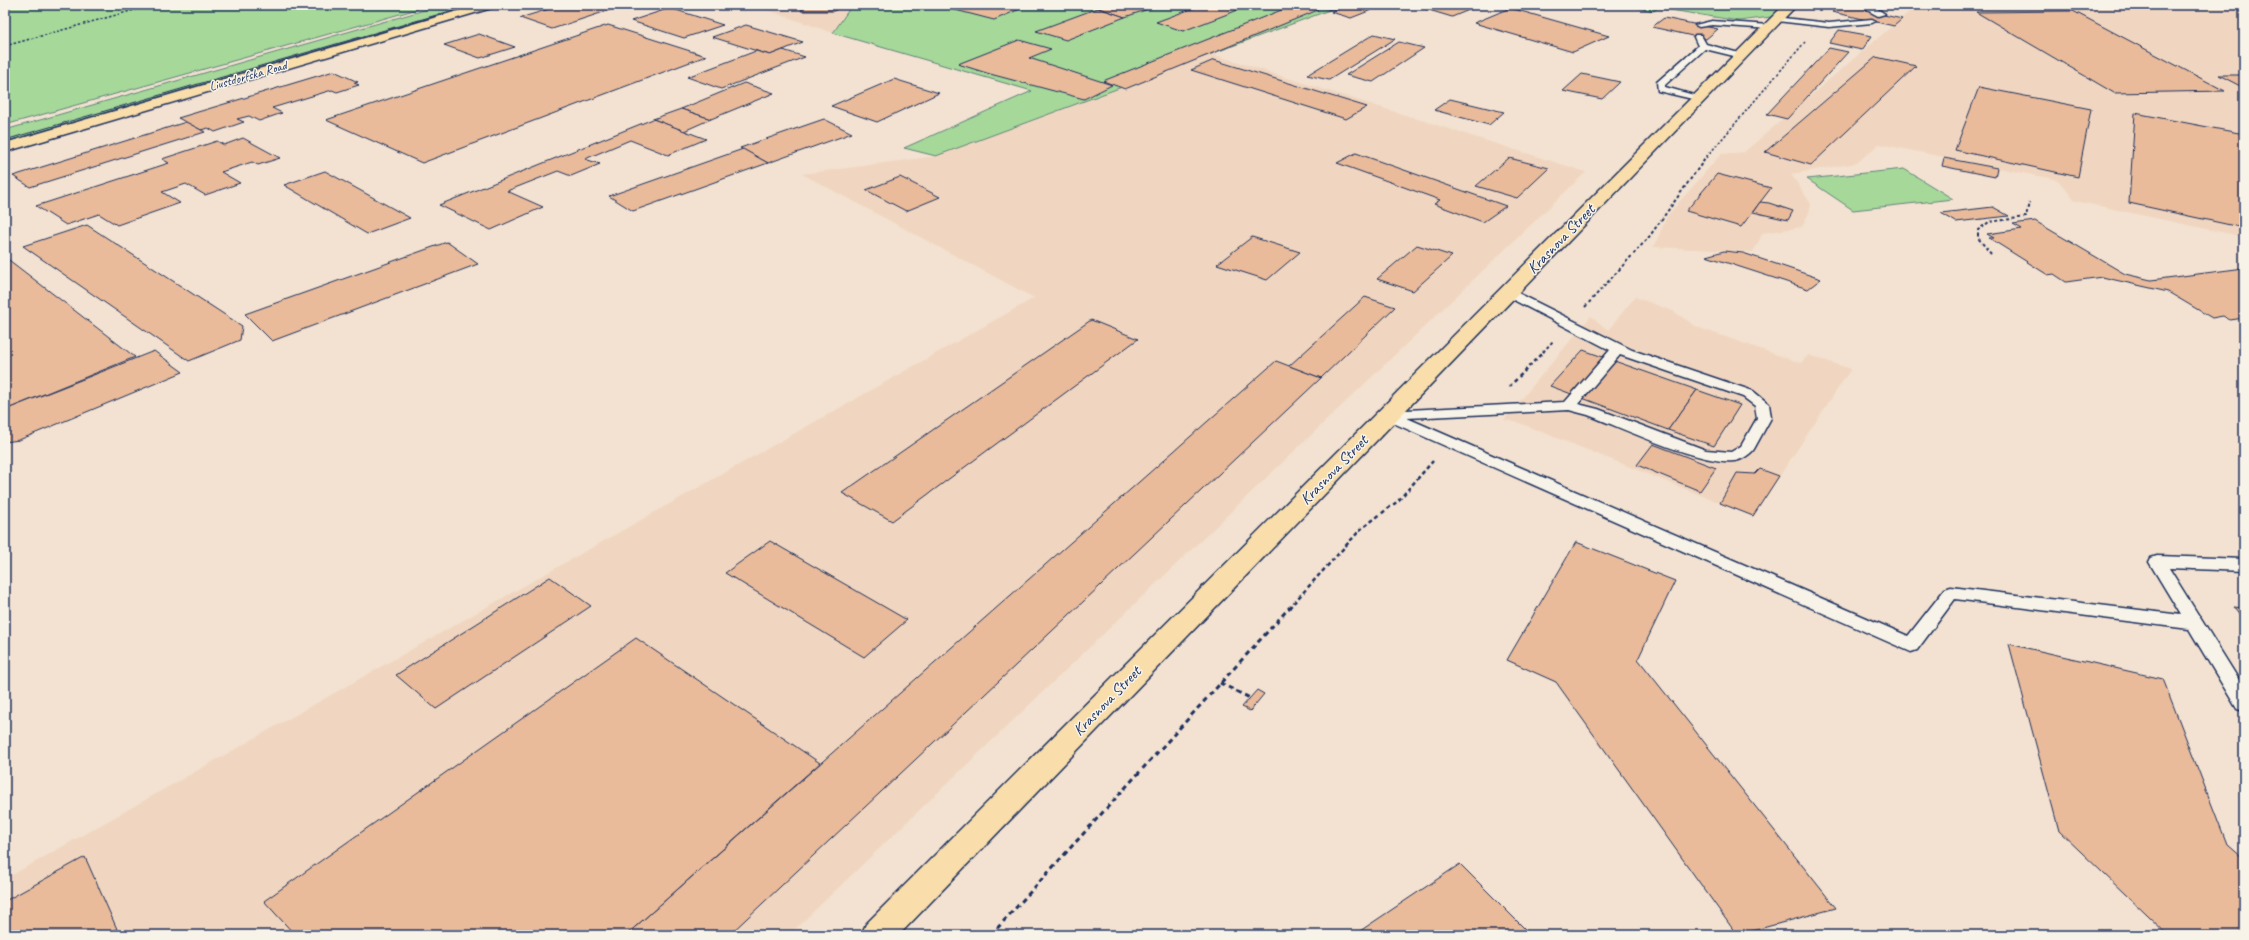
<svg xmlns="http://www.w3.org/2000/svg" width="2249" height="940" viewBox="0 0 2249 940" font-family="Caveat,sans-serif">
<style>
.built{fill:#f0d6c0}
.green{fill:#a6d899;stroke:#60847c}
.building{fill:#eabb9a;stroke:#1b2f5e}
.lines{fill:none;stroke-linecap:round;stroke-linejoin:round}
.lane-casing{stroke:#1b2f5e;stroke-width:3}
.primary-casing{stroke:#1b2f5e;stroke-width:3}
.path-far3{stroke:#1b2f5e;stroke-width:1.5;stroke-dasharray:2.5 2;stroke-linecap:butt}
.path-far2{stroke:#1b2f5e;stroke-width:2;stroke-dasharray:3 2.5;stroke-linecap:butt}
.path-far1{stroke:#1b2f5e;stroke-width:2.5;stroke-dasharray:4 3;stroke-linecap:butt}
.path{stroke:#1b2f5e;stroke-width:3;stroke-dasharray:5 4;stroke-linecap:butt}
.lane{fill:#f7f3e8;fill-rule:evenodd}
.primary{fill:#f9deab;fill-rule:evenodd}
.tram{stroke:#1b2f5e;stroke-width:1}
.labels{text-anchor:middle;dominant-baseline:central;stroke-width:3;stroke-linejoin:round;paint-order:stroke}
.far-street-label{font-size:13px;fill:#1b2f5e;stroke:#f7f3e8}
.street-label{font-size:16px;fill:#1b2f5e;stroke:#f7f3e8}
</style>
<rect width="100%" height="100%" fill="#f3e2d1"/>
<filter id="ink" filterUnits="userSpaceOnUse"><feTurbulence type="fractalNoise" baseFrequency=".025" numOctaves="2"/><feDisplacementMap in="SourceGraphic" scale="8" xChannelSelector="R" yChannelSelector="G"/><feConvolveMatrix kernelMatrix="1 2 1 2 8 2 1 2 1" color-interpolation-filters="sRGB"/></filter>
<g filter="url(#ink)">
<g class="built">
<path d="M752 5H852L833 33Z"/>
<path d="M1917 5H2244V237L2075 201 2058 180 1879 144 1857 163 1791 174 1811 204 1809 213 1802 227 1763 233 1753 252 1654 247 1667 216 1721 154 1744 152Z"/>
<path d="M1212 54 1586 172 789 935H5V879L1034 298 802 174 936 156Z"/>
<path d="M1635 297 1673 311 1697 327 1801 363 1808 355 1851 369 1753 516 1519 423 1504 420 1591 316 1608 330Z"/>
</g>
<g class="green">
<path d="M5 5H432L5 125Z"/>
<path d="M442 5H473L5 142V130Z"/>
<path d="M852 5H1343L936 156 904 148 1032 91 833 33Z"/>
<path d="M1626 5H1783L1771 17 1739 21 1658 8 1654 11Z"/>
<path d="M1904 169 1953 199 1853 210 1807 179Z"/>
</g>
<g class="building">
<path d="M562 5H625L552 29 520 18Z"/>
<path d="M805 5H839L835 11H801Z"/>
<path d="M936 5H1003L1020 9 994 20Z"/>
<path d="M1108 5H1160L1125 17 1098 8Z"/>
<path d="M1202 5H1222L1238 10 1183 31 1156 22Z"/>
<path d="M1294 5 1318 10 1125 89 1103 81Z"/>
<path d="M1314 5H1346L1332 10Z"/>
<path d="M1350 5H1384L1351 18 1331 12Z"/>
<path d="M1424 5H1481L1452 17 1419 7Z"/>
<path d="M1842 5 1851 8 1855 5H1874L1866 11 1902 19 1894 26 1832 12Z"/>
<path d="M1883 5H1914L1907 10Z"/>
<path d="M670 8 723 25 684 38 631 21Z"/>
<path d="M1098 8 1125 17 1066 40 1036 31Z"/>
<path d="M1510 8 1609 36 1573 52 1474 23Z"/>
<path d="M2073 11 2225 91 2114 93 1976 12Z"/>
<path d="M1664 18 1718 29 1706 39 1652 27Z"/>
<path d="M608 25 706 56 422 163 326 120Z"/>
<path d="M746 25 803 42 770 55 712 37Z"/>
<path d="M1839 30 1872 36 1862 50 1829 43Z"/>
<path d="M479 34 515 47 480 58 444 45Z"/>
<path d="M1374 34 1395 39 1329 80 1307 75Z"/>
<path d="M1019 40 1051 49 1029 58 1112 85 1084 99 990 74 958 64Z"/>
<path d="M1399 42 1424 48 1373 82 1346 75Z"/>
<path d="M1829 48 1848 52 1787 119 1767 114Z"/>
<path d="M783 50 805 57 721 89 687 77 756 51 770 55Z"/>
<path d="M1876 57 1916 66 1811 165 1765 152Z"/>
<path d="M1214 60 1367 107 1346 119 1191 70Z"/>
<path d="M334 71 358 82 354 83 359 85 337 92 332 90 272 108 282 113 259 121 249 116 237 119 244 122 215 132 208 128 201 130 178 118Z"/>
<path d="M1582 74 1620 82 1602 99 1563 91Z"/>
<path d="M2219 75H2244V88Z"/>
<path d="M894 79 939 93 877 122 831 106Z"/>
<path d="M744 83 774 93 711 119 681 109Z"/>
<path d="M1979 87 2091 109 2078 177 1955 150Z"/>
<path d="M1450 99 1504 112 1489 125 1434 110Z"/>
<path d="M681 109 711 119 684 131 653 119Z"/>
<path d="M2135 113 2244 134V228L2129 203Z"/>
<path d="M653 119 706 139 668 155 630 140 585 159 600 164 571 176 558 171 507 191 543 207 491 230 439 205Z"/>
<path d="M824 119 852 133 768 163 740 148Z"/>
<path d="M186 122 205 132 30 187 13 176Z"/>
<path d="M243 138 280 158 258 165 252 162 221 172 240 183 205 195 186 184 162 192 180 203 117 225 99 214 66 225 36 206 169 163 162 159 217 141 224 145Z"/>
<path d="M743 149 768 163 633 211 609 196Z"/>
<path d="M1356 153 1506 206 1483 222 1434 204 1440 200 1337 163Z"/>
<path d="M1509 158 1549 168 1517 198 1476 186Z"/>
<path d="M1944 158 1997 168 1995 177 1942 166Z"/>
<path d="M325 171 410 218 367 234 284 185Z"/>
<path d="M1717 174 1771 188 1741 227 1686 211Z"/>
<path d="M900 177 940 197 906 211 866 190Z"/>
<path d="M1760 202 1769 203 1793 211 1788 220 1753 212Z"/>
<path d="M1993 207 2009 216 1956 222 1941 213Z"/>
<path d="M2035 221 2125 274 2151 280 2244 268V318L2230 320 2223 316 2212 318 2168 292 2102 277 2066 282 2054 274 2048 275 1989 238H1994L1987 234 2022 229 2013 224Z"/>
<path d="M87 225 242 326 240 340 189 361 23 246Z"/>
<path d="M1252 237 1300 252 1267 280 1217 264Z"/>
<path d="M447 242 478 264 272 341 245 314Z"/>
<path d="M1417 245 1452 256 1413 291 1377 279Z"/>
<path d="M1724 251 1743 253 1821 279 1808 289 1706 256Z"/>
<path d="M5 257 135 357 5 410Z"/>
<path d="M1365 297 1395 307 1321 378 1289 366Z"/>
<path d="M1091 320 1138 339 892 521 842 493Z"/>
<path d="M1583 350 1697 390 1668 430 1550 386Z"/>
<path d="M154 351 183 372 19 440 5 442V410Z"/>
<path d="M1276 361 1321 378 729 935H626Z"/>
<path d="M1697 390 1740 405 1714 446 1668 430Z"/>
<path d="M1653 444 1716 468 1700 491 1637 465Z"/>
<path d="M1760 469 1779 476 1753 516 1720 503 1737 473 1755 474Z"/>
<path d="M770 541 907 620 864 657 725 573Z"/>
<path d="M1576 542 1675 581 1638 659 1836 908 1737 935 1556 682 1507 660Z"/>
<path d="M550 577 591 606 436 709 396 675Z"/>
<path d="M2234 607 2244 608V620Z"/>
<path d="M636 638 820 763 626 935H295L264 901Z"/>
<path d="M2009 644 2163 679 2227 844 2244 859V935H2168L2059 831Z"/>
<path d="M1257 690 1264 694 1250 711 1242 707Z"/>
<path d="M85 857 117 929 106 935H5V901Z"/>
<path d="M1460 864 1531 935H1354Z"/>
</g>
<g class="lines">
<g class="lane-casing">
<g id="lane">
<path d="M1867 6H1873L1885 14 1878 16 1867 10Z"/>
<path d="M1774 17 1829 23 1872 19 1876 21 1872 23 1829 27 1777 21H1774Z"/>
<path d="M1712 21 1770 25 1774 27 1770 29 1712 25 1699 27 1695 25Z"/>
<path d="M1695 35H1701L1706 44 1746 55 1742 58 1705 49 1665 85V87L1701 97V101L1658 91 1657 82 1698 46 1694 37Z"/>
<path d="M1508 288 1632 350 1753 391 1769 404 1771 418 1754 449C1751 454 1740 461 1734 461 1701 465 1622 428 1588 415L1569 410 1407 418 1908 636 1945 589 1951 587 2181 615 2149 562 2151 558 2157 556 2244 559V571L2169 568 2244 688V711L2237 709 2189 629 1955 599 1917 650 1911 652 1382 418 1380 415 1382 412 1387 411 1565 402 1610 350 1504 295 1502 292 1504 289ZM1620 355 1743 397 1755 406 1757 418 1741 446 1731 452 1706 450 1598 409 1578 404Z"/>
</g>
</g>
<g class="primary-casing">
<g id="primary">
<path d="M478 5H497L495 7 5 152V143Z"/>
<path d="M1784 5H1797L899 935H861L866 924Z"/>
</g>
</g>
<g class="path-far3">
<path d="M1683 5 1691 7"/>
<path d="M5 46 152 5"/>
<path d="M1710 153 1805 42"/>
</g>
<g class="path-far2">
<path d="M1991 254 1978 238V230L1989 222 2026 217 2029 202"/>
<path d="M1585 307 1649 237 1710 152"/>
<path d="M1543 352 1553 341"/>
</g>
<g class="path-far1">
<path d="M1509 387 1544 351"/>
<path d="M1289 608 1361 529 1398 501 1433 461"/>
</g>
<g class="path">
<path d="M1220 683 1250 698"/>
<path d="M991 935 1290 607"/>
</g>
<use href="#lane" class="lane"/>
<use href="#primary" class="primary"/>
<path class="tram" d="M5 140 471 5"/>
</g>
</g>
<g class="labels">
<g class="far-street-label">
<text transform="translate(248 76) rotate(-16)">Liustdorfska Road</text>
</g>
<g class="street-label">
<text transform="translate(1561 239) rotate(-46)">Krasnova Street</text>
<text transform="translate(1334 470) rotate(-46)">Krasnova Street</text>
<text transform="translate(1107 701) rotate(-46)">Krasnova Street</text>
</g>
</g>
<rect width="2249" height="940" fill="none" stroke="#f7f3e8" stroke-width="20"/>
<rect x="10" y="10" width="2229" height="920" fill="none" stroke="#1b2f5e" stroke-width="1.5" filter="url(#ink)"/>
</svg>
